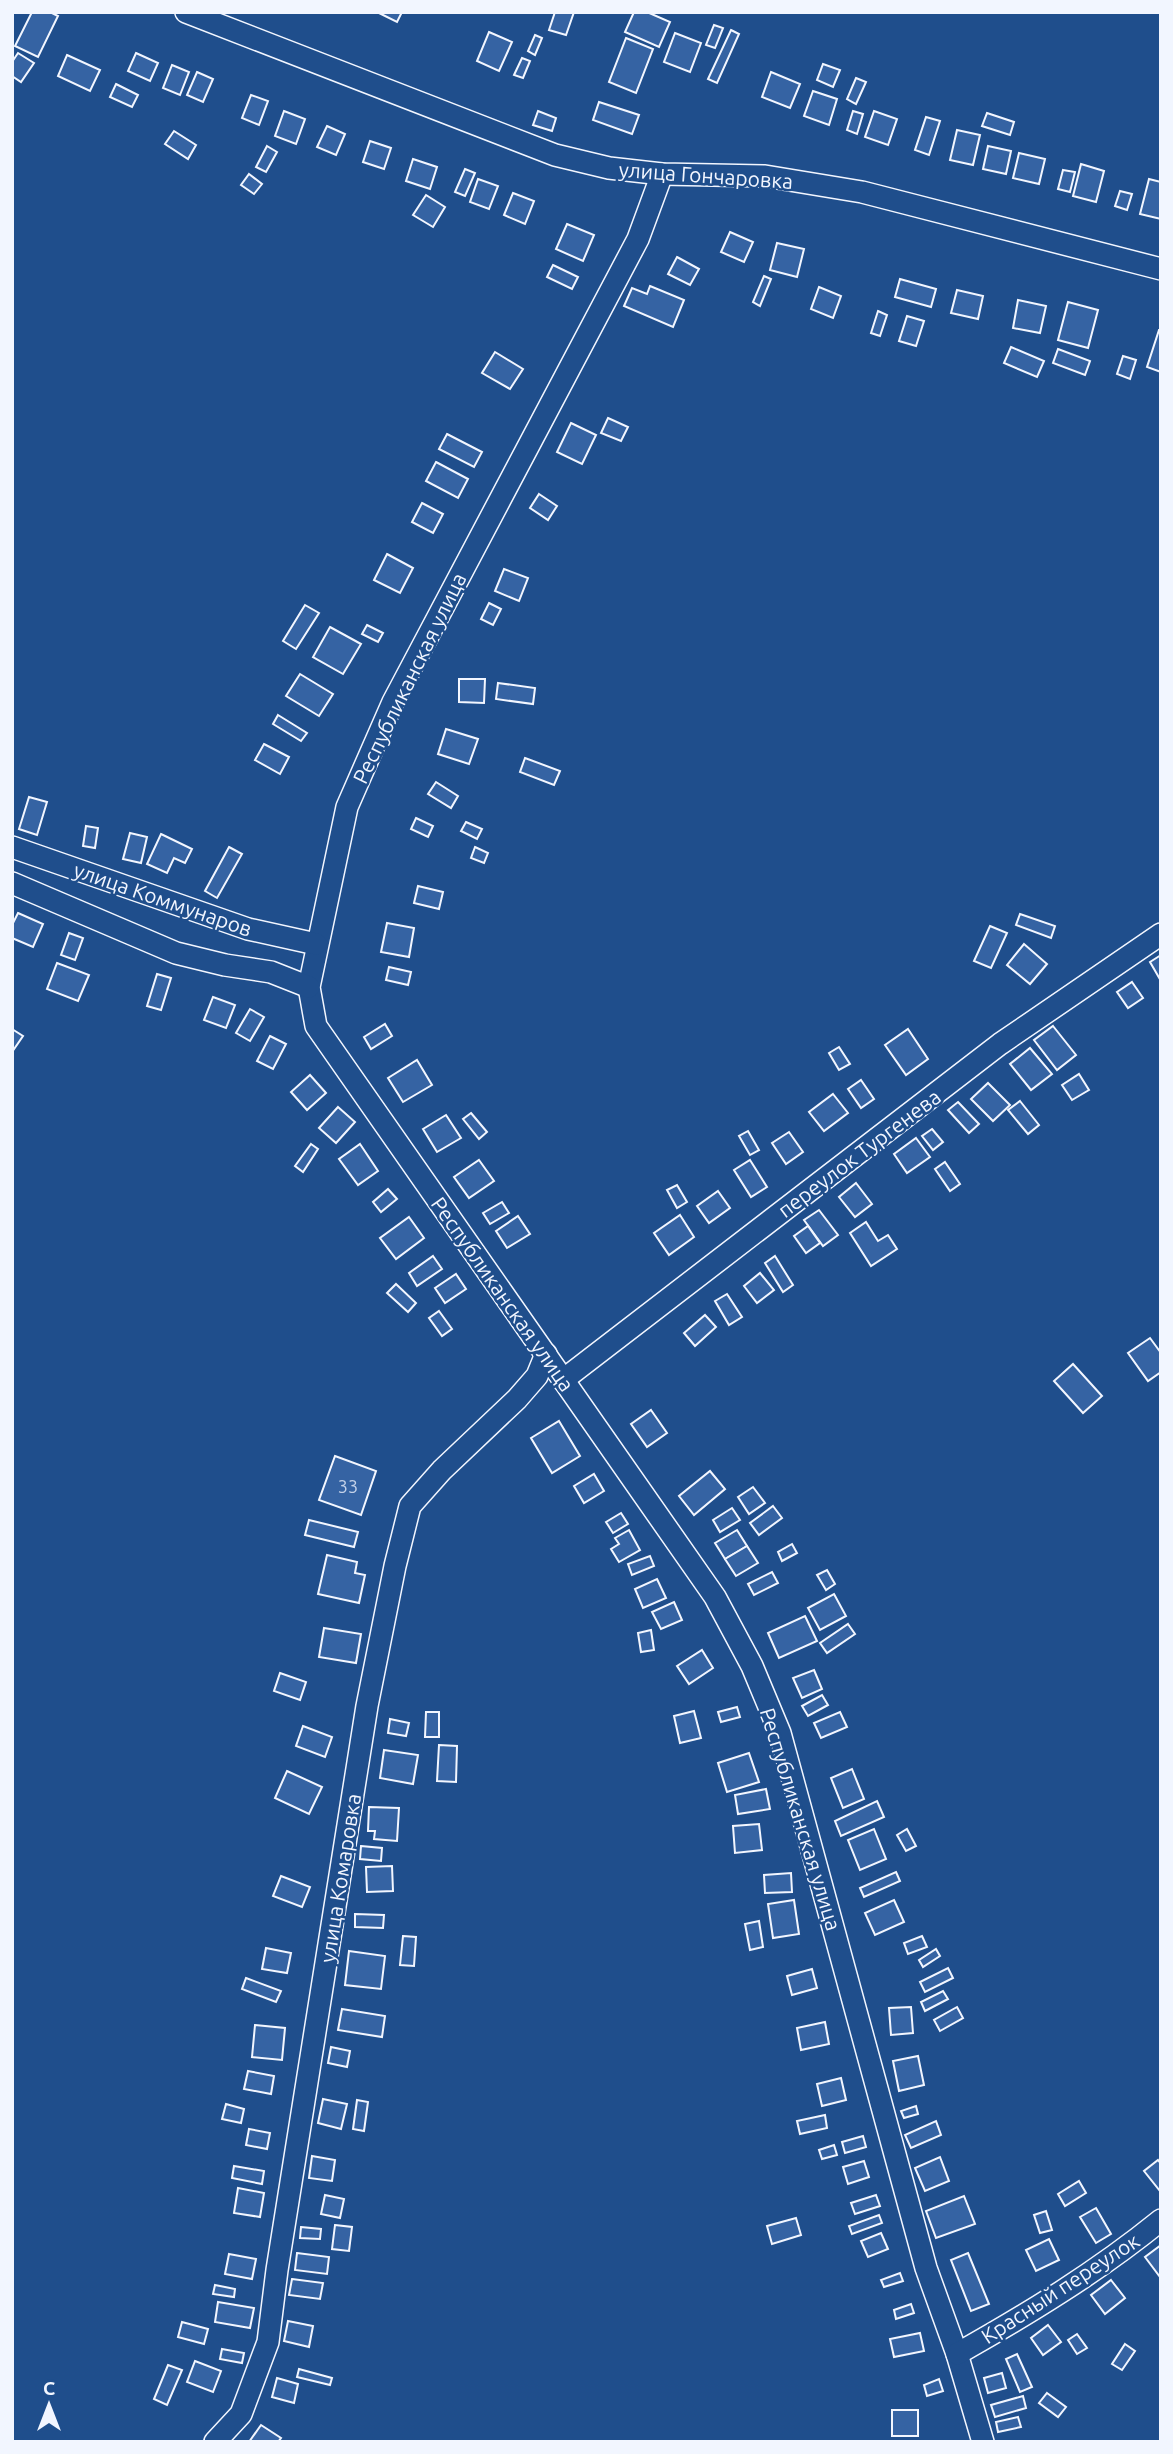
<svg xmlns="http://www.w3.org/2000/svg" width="1173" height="2454" viewBox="0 0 1173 2454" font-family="Ubuntu,sans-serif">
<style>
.building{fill:#3563a3;stroke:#f2f6ff;stroke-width:2}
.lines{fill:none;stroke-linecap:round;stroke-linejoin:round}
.minor-casing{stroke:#f2f6ff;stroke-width:24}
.minor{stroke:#1f4e8c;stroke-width:21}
.labels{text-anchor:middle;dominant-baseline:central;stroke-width:5;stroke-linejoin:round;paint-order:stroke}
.number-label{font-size:18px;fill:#c3d1e8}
.street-label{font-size:21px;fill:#f2f6ff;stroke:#1f4e8c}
</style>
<rect width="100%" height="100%" fill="#1f4e8c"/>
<g class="building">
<path d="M32 12H50L58 16 38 57 15 46Z"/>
<path d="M377 12H402L397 22Z"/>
<path d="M555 12H574L566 35 549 30Z"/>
<path d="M634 12H647L670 22 659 47 625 32Z"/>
<path d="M714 25 723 28 715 48 706 45Z"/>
<path d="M731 30 739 34 717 83 708 79Z"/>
<path d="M489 32 512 42 499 71 477 61Z"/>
<path d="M675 33 701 43 690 72 664 62Z"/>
<path d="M535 35 542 38 535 55 528 51Z"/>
<path d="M626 38 653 49 636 93 609 82Z"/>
<path d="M18 53 34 63 21 82 12 76V62Z"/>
<path d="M136 53 158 63 150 81 128 71Z"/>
<path d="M67 55 100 70 90 91 58 76Z"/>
<path d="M522 58 530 61 523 78 514 75Z"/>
<path d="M823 64 840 70 833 87 817 80Z"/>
<path d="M172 65 189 72 180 95 163 88Z"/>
<path d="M197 72 213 79 203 102 187 95Z"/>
<path d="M771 72 800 84 790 108 762 97Z"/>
<path d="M856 78 866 82 856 104 847 99Z"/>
<path d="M116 84 138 95 132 107 110 97Z"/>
<path d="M813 91 837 99 829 125 804 116Z"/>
<path d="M251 95 268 101 259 125 242 118Z"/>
<path d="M599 102 639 115 632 134 593 120Z"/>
<path d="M284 111 305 119 296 144 275 136Z"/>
<path d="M538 111 556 118 552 131 533 125Z"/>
<path d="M853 111 863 114 857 134 847 130Z"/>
<path d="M874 111 897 119 888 145 865 137Z"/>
<path d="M987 113 1014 122 1010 135 982 126Z"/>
<path d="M926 117 940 121 929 155 915 150Z"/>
<path d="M327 126 345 134 336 155 317 147Z"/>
<path d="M957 130 980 135 973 165 950 160Z"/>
<path d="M174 131 196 145 188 159 165 144Z"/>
<path d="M370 141 391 148 384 169 363 162Z"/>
<path d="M267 146 277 152 266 172 256 167Z"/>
<path d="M988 146 1011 151 1006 174 983 169Z"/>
<path d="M1019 153 1045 159 1039 184 1013 178Z"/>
<path d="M413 159 437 167 430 189 406 181Z"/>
<path d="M1081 164 1104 171 1096 202 1073 196Z"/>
<path d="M465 169 475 173 465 196 455 192Z"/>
<path d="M1063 170 1075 172 1070 192 1058 189Z"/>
<path d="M249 174 262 184 254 194 241 185Z"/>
<path d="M478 179 498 186 489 209 470 202Z"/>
<path d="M1149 179 1161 182V219L1140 214Z"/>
<path d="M1120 191 1132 194 1127 210 1115 206Z"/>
<path d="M513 193 534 201 525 224 504 215Z"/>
<path d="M426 195 445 207 433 227 413 215Z"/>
<path d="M567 224 594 235 583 261 556 249Z"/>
<path d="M730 232 753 242 744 262 721 252Z"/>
<path d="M777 243 804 249 797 277 770 270Z"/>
<path d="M677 257 699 269 690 285 668 274Z"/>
<path d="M553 265 578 277 572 289 547 277Z"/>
<path d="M764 276 771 279 760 306 753 302Z"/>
<path d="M900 279 936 289 931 307 895 297Z"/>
<path d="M650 286 684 300 673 327 624 306 632 288 647 294Z"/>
<path d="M819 287 841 296 833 318 811 309Z"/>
<path d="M957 290 983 296 978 319 951 313Z"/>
<path d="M1018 300 1046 306 1040 333 1013 328Z"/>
<path d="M1068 302 1098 310 1088 348 1058 340Z"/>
<path d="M878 311 887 315 880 336 871 333Z"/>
<path d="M907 316 924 321 916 346 899 341Z"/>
<path d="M1159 330H1161V372L1147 367Z"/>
<path d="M1011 347 1044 361 1037 377 1004 363Z"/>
<path d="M1058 349 1090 361 1085 375 1053 363Z"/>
<path d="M495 352 523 369 510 389 482 373Z"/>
<path d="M1123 356 1136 360 1130 379 1117 374Z"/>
<path d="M608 418 628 427 621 441 601 433Z"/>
<path d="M571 423 596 435 582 464 557 452Z"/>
<path d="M447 434 482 452 474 467 439 449Z"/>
<path d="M436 462 468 479 458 498 426 481Z"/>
<path d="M539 494 557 506 548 520 530 508Z"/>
<path d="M422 503 443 514 433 533 412 522Z"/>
<path d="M387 554 413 568 400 593 374 580Z"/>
<path d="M504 569 528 578 519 601 495 591Z"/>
<path d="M489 603 501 609 493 625 481 619Z"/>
<path d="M305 605 319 613 296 649 283 641Z"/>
<path d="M367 625 383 633 378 642 362 634Z"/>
<path d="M330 627 361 644 343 674 313 657Z"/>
<path d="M300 674 333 694 319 716 286 696Z"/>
<path d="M459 679H485L484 703 459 702Z"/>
<path d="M498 683 535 688 533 704 496 699Z"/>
<path d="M278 715 307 733 301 741 273 724Z"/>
<path d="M446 729 478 739 469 764 438 754Z"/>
<path d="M264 744 289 757 280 774 255 760Z"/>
<path d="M525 758 560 771 554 785 520 772Z"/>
<path d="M436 782 458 796 451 808 428 794Z"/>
<path d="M29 797 47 802 37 835 19 829Z"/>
<path d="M416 818 433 826 428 837 411 829Z"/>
<path d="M466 822 482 829 477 839 461 831Z"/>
<path d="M86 826 98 828 95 848 83 846Z"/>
<path d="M130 833 147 837 141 863 123 859Z"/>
<path d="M161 834 192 849 185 863 174 858 167 873 147 864Z"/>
<path d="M229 847 242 854 217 898 205 891Z"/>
<path d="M475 847 488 853 484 863 471 858Z"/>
<path d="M418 886 443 892 439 909 414 903Z"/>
<path d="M18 913 43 924 33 947 12 938V925Z"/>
<path d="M1020 914 1055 926 1051 938 1016 925Z"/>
<path d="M387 923 414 928 409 957 381 952Z"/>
<path d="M990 926 1007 933 991 968 974 961Z"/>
<path d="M69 933 83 938 75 960 61 955Z"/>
<path d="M1024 944 1047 964 1030 984 1007 965Z"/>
<path d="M1161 955V981L1150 962Z"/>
<path d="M57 963 89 975 78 1001 47 989Z"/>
<path d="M389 967 411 972 408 985 386 980Z"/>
<path d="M157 974 171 978 161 1010 147 1006Z"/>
<path d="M1132 982 1143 998 1128 1008 1117 992Z"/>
<path d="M213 997 235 1005 226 1028 204 1020Z"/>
<path d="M250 1009 264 1017 250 1041 236 1033Z"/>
<path d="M385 1024 392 1036 371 1049 364 1037Z"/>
<path d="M1053 1026 1076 1055 1057 1070 1034 1040Z"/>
<path d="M12 1029 23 1036 12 1052Z"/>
<path d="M908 1029 928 1059 906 1075 885 1045Z"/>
<path d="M270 1036 286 1044 273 1069 257 1061Z"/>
<path d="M839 1047 850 1064 839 1070 829 1053Z"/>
<path d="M1030 1048 1052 1074 1031 1090 1010 1064Z"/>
<path d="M417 1060 432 1085 403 1102 388 1078Z"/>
<path d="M1079 1074 1089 1090 1072 1100 1062 1085Z"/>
<path d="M310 1075 326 1093 307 1110 291 1092Z"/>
<path d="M861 1080 874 1099 861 1108 848 1089Z"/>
<path d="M988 1083 1010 1105 993 1121 971 1099Z"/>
<path d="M833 1094 848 1113 824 1131 809 1112Z"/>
<path d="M1020 1101 1039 1125 1028 1134 1008 1110Z"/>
<path d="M958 1102 979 1124 969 1133 948 1110Z"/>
<path d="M338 1107 355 1122 336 1143 319 1128Z"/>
<path d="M471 1113 487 1132 479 1139 463 1119Z"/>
<path d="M446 1115 461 1138 437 1152 423 1129Z"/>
<path d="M932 1129 943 1142 933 1150 922 1136Z"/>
<path d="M748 1131 759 1150 750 1155 739 1136Z"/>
<path d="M789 1132 803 1152 786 1164 772 1143Z"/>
<path d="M916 1138 930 1157 907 1173 894 1154Z"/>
<path d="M311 1144 318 1149 303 1172 295 1166Z"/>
<path d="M360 1144 378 1171 358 1185 339 1159Z"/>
<path d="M479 1160 494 1181 469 1198 454 1177Z"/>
<path d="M750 1160 767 1187 751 1197 734 1170Z"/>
<path d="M945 1162 960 1184 950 1191 935 1169Z"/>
<path d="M856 1183 872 1204 855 1217 839 1197Z"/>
<path d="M677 1185 687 1202 677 1208 667 1190Z"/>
<path d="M388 1189 397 1199 381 1212 373 1202Z"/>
<path d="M718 1191 730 1208 709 1223 697 1206Z"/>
<path d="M502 1202 509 1213 490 1224 483 1213Z"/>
<path d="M819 1210 838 1235 823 1246 804 1220Z"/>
<path d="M680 1215 694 1237 669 1255 654 1233Z"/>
<path d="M518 1216 530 1234 507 1248 496 1231Z"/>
<path d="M409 1217 424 1238 396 1259 380 1238Z"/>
<path d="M866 1222 878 1241 888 1235 897 1249 871 1266 850 1233Z"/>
<path d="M808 1226 820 1243 806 1253 794 1236Z"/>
<path d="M433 1256 442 1269 417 1286 409 1273Z"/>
<path d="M775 1256 793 1285 783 1292 765 1263Z"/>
<path d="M760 1273 774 1290 757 1303 744 1286Z"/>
<path d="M456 1274 466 1289 445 1303 435 1288Z"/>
<path d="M396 1284 416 1303 408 1312 387 1293Z"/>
<path d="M727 1294 742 1317 729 1325 715 1301Z"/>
<path d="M439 1311 452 1329 442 1336 429 1318Z"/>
<path d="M705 1315 716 1327 695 1346 684 1333Z"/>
<path d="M1150 1338 1161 1353V1372L1148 1381 1128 1353Z"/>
<path d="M1073 1364 1102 1396 1083 1413 1054 1381Z"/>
<path d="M651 1410 667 1433 647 1447 631 1424Z"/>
<path d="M559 1421 580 1456 552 1473 531 1438Z"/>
<path d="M335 1456 376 1471 361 1515 319 1500Z"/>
<path d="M710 1471 725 1489 694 1515 679 1496Z"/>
<path d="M594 1474 604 1491 584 1503 574 1486Z"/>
<path d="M753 1487 765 1503 749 1514 738 1497Z"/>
<path d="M773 1506 782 1518 759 1535 750 1523Z"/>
<path d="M732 1508 740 1520 720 1532 713 1520Z"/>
<path d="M621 1513 628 1524 613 1533 606 1522Z"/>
<path d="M309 1520 358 1532 354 1547 305 1535Z"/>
<path d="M629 1530 640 1550 619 1562 611 1549 619 1544 615 1538Z"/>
<path d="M737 1530 747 1546 725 1559 715 1543Z"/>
<path d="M792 1544 797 1553 782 1561 778 1552Z"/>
<path d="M747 1546 758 1563 736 1576 725 1559Z"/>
<path d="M327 1555 357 1562 355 1573 365 1575 359 1603 318 1594Z"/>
<path d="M650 1556 654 1566 632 1575 628 1564Z"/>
<path d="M827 1570 835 1584 826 1590 817 1575Z"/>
<path d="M772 1572 778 1583 754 1595 748 1584Z"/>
<path d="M657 1579 666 1598 643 1608 635 1589Z"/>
<path d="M834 1594 846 1616 820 1630 808 1608Z"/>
<path d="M674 1602 682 1620 661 1629 652 1612Z"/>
<path d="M805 1616 817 1641 779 1658 768 1633Z"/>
<path d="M848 1624 855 1634 827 1653 820 1643Z"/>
<path d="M324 1628 361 1634 356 1663 319 1657Z"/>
<path d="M651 1630 654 1650 641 1652 638 1633Z"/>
<path d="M702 1650 713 1668 689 1684 677 1666Z"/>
<path d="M814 1670 822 1689 802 1698 793 1678Z"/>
<path d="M280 1673 306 1682 300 1700 274 1691Z"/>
<path d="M822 1695 828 1705 808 1716 802 1706Z"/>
<path d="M737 1707 740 1717 721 1722 718 1712Z"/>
<path d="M694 1711 701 1738 680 1743 674 1716Z"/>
<path d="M426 1712H439V1737H425Z"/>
<path d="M840 1712 847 1727 821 1738 814 1723Z"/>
<path d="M390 1719 409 1723 406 1736 388 1733Z"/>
<path d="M303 1726 332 1737 325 1757 296 1746Z"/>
<path d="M439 1745 457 1746 456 1782 437 1781Z"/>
<path d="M384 1750 418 1755 413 1784 380 1778Z"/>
<path d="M749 1753 759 1782 727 1792 718 1763Z"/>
<path d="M852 1769 864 1799 843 1808 831 1778Z"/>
<path d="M287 1771 322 1787 309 1814 275 1798Z"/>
<path d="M766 1789 770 1809 738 1814 735 1795Z"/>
<path d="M877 1801 884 1817 841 1836 835 1821Z"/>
<path d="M369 1807 399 1808 397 1841 374 1839 375 1831H368Z"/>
<path d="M759 1824 762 1850 735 1853 733 1826Z"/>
<path d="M874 1829 886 1859 860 1870 848 1840Z"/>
<path d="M907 1829 916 1846 906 1851 897 1835Z"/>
<path d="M361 1846 382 1848 381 1861 360 1859Z"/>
<path d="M392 1866 393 1891 367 1892 366 1867Z"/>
<path d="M896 1872 900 1881 864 1897 860 1888Z"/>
<path d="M791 1873 792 1892 765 1893 764 1875Z"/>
<path d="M281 1876 310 1887 302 1907 273 1896Z"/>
<path d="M794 1900 799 1934 773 1938 768 1904Z"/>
<path d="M894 1900 904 1922 875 1935 865 1913Z"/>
<path d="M355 1914 384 1915 383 1928 355 1927Z"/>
<path d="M759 1921 763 1947 750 1950 745 1924Z"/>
<path d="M403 1936 416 1937 414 1966 400 1965Z"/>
<path d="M922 1936 927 1947 908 1954 904 1943Z"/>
<path d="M266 1948 291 1953 287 1973 262 1969Z"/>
<path d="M936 1949 940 1956 923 1967 919 1960Z"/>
<path d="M349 1951 385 1956 381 1989 345 1985Z"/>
<path d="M948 1968 953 1978 925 1992 920 1982Z"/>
<path d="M812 1969 817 1988 792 1995 787 1976Z"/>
<path d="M246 1978 281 1991 276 2002 242 1989Z"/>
<path d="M943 1991 948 1999 925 2011 921 2002Z"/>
<path d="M911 2007 913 2033 891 2035 889 2008Z"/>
<path d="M957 2007 963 2018 940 2031 934 2020Z"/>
<path d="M342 2009 385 2016 382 2037 338 2030Z"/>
<path d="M825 2022 829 2044 801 2050 797 2028Z"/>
<path d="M255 2025 285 2028 282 2060 252 2057Z"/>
<path d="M331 2047 350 2051 347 2067 328 2063Z"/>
<path d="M918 2056 924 2085 899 2091 893 2061Z"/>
<path d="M248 2071 274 2076 271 2094 244 2089Z"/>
<path d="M841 2078 846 2100 822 2106 817 2084Z"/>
<path d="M323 2099 347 2104 341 2129 318 2123Z"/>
<path d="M357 2100 368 2102 364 2131 353 2129Z"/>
<path d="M226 2104 244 2109 241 2123 222 2119Z"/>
<path d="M916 2106 918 2114 904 2118 901 2111Z"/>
<path d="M825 2115 827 2128 800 2134 797 2121Z"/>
<path d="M936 2121 941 2135 911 2148 905 2135Z"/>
<path d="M249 2129 270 2133 267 2149 246 2145Z"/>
<path d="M863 2136 866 2147 845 2153 842 2142Z"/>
<path d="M834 2145 837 2155 822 2159 819 2150Z"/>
<path d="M312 2156 335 2160 332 2181 309 2178Z"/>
<path d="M940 2157 949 2181 925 2191 915 2168Z"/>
<path d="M1158 2160 1161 2164 1160 2191 1144 2171Z"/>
<path d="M864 2161 869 2177 848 2184 843 2167Z"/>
<path d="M234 2166 264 2171 262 2184 232 2178Z"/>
<path d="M1079 2181 1086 2193 1065 2206 1058 2194Z"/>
<path d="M238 2188 264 2193 260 2217 234 2213Z"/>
<path d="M325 2195 344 2199 340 2218 321 2214Z"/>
<path d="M876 2195 880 2206 855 2214 851 2203Z"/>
<path d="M964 2196 975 2224 936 2238 926 2211Z"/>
<path d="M1096 2208 1111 2234 1096 2243 1080 2217Z"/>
<path d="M1046 2211 1052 2230 1040 2233 1034 2215Z"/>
<path d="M879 2215 882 2223 852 2234 849 2226Z"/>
<path d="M796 2218 801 2235 772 2244 767 2226Z"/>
<path d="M335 2225 352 2227 349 2251 332 2249Z"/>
<path d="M301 2227 321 2229 320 2239 300 2238Z"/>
<path d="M881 2233 888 2249 868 2257 861 2241Z"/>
<path d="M1049 2239 1059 2260 1036 2271 1026 2250Z"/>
<path d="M1161 2245V2276L1160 2277 1145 2257Z"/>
<path d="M297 2253 329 2257 327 2274 295 2270Z"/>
<path d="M968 2253 989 2304 971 2311 951 2260Z"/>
<path d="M229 2254 256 2259 252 2279 225 2274Z"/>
<path d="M900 2273 903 2281 884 2287 881 2280Z"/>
<path d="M292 2279 323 2283 320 2299 289 2295Z"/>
<path d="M1111 2280 1125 2298 1105 2314 1091 2295Z"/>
<path d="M215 2285 235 2289 234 2297 213 2294Z"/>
<path d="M218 2302 254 2308 250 2328 215 2322Z"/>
<path d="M911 2304 914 2313 896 2319 894 2310Z"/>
<path d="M288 2321 313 2326 309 2347 284 2341Z"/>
<path d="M182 2322 208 2329 204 2344 178 2337Z"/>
<path d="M1048 2325 1061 2342 1043 2355 1031 2338Z"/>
<path d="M920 2333 924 2351 894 2357 890 2339Z"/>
<path d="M1077 2334 1087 2348 1077 2354 1068 2340Z"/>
<path d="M1125 2344 1135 2351 1122 2370 1112 2364Z"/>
<path d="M222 2349 244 2353 242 2363 220 2359Z"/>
<path d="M1017 2354 1032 2387 1020 2392 1006 2359Z"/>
<path d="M195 2361 221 2371 213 2392 187 2382Z"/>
<path d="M168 2365 182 2370 167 2405 154 2399Z"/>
<path d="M299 2369 332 2378 330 2385 297 2377Z"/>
<path d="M1002 2373 1006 2388 988 2393 984 2378Z"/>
<path d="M277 2378 298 2384 294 2403 272 2397Z"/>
<path d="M939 2379 943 2391 927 2396 924 2385Z"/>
<path d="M1047 2393 1066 2407 1058 2417 1039 2403Z"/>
<path d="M1023 2396 1026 2408 995 2417 991 2405Z"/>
<rect x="892" y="2410" width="26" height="26"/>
<path d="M1018 2417 1021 2427 998 2432 996 2422Z"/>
<path d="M261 2425 281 2438 278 2442H249Z"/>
</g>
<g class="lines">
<g class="minor-casing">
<g id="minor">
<path d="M186 12 555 155 609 168 662 174 765 176 862 192 1161 269"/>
<path d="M662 174 638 239 393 702 347 807 309 987 316 1026 715 1597 752 1666 780 1733 926 2268 957 2354 983 2442"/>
<path d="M12 847 248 929 316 944"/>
<path d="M12 883 176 953 225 965 271 972 309 987"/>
<path d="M563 1380 1000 1044 1161 934"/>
<path d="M957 2354C1028 2314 1097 2272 1161 2220"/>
<path d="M215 2442 241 2414 268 2342 277 2270 367 1706 395 1566 410 1506 442 1470 517 1399 537 1376 546 1354"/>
</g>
</g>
<use href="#minor" class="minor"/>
</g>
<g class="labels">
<g class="number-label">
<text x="348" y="1486">33</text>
</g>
<g class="street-label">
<text transform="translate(706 175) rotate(4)">улица Гончаровка</text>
<text transform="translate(409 678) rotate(-64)">Республиканская улица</text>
<text transform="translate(163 899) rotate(19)">улица Коммунаров</text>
<text transform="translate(859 1153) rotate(-37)">переулок Тургенева</text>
<text transform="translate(503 1294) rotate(55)">Республиканская улица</text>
<text transform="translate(801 1819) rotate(73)">Республиканская улица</text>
<text transform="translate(340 1878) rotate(-81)">улица Комаровка</text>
<text transform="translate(1060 2288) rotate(-33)">Красный переулок</text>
</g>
</g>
<rect width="1173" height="2454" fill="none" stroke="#f2f6ff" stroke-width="28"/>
<g transform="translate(49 2405)" stroke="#1f4e8c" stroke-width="5" paint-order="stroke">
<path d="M0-5L12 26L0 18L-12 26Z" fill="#f2f6ff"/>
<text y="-10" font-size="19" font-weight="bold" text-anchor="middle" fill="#f2f6ff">С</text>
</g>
</svg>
